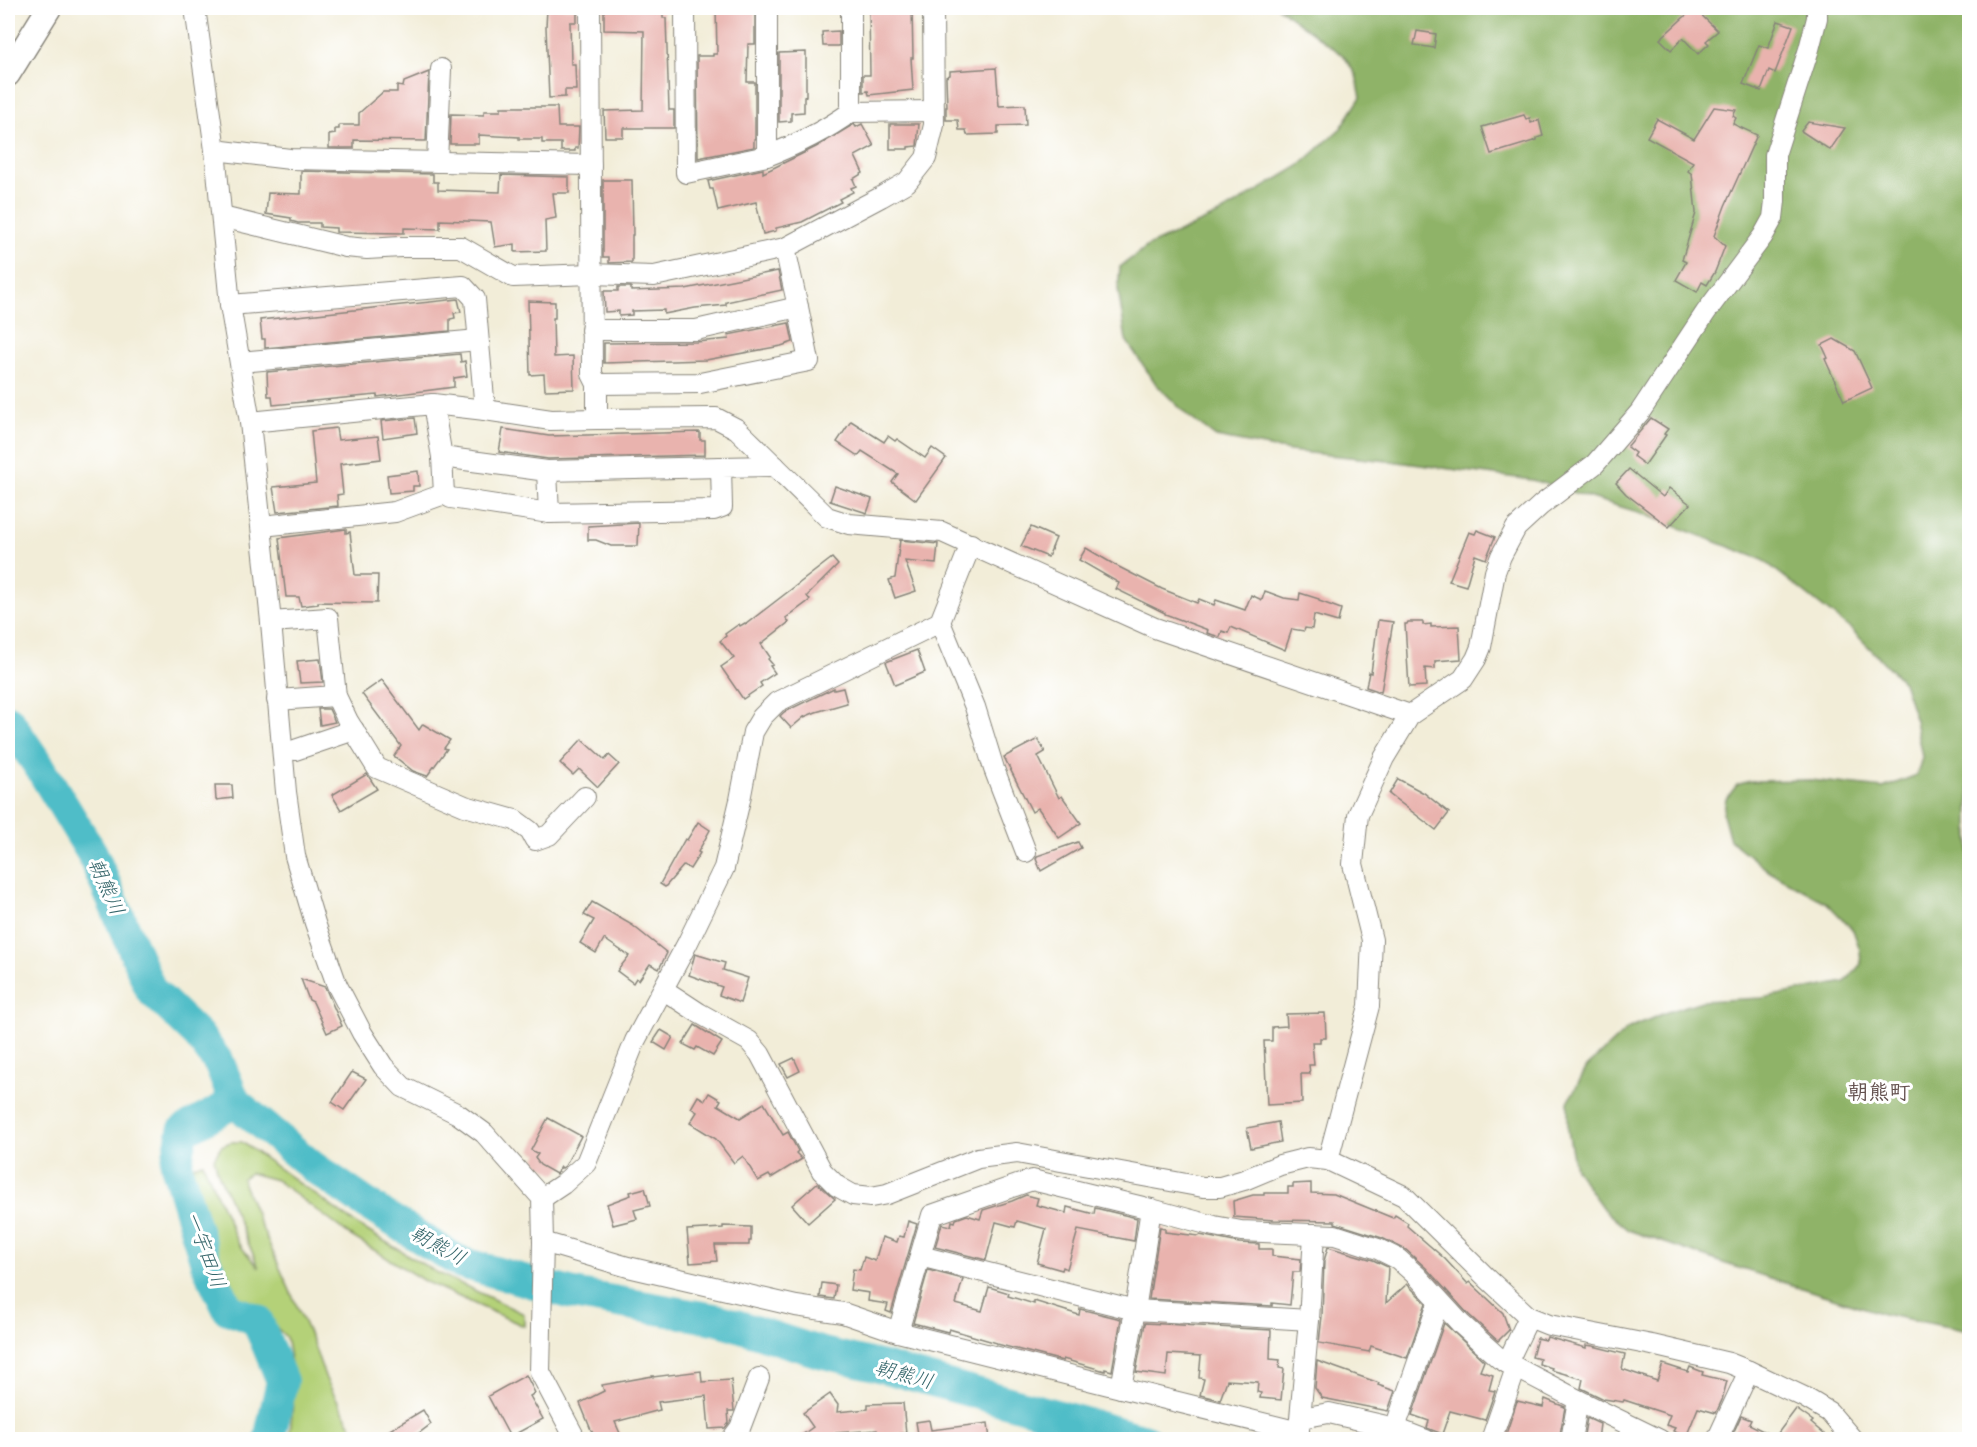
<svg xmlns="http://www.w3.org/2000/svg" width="1977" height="1447" viewBox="0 0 1977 1447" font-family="'Architects Daughter','Klee One',sans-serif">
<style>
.green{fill:#b4d178;stroke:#68764a;stroke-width:1.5}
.forest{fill:#8fb368;stroke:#566842;stroke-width:1.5}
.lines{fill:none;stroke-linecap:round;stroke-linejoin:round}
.river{stroke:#50bdc8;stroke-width:32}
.building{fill:#e9b3ae}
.minor-casing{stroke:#87847a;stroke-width:22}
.major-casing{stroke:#87847a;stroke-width:27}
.minor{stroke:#fff;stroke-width:20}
.major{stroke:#fff;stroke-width:24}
.labels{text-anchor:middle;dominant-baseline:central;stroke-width:6;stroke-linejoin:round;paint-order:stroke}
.water-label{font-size:20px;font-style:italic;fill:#336469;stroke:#fff}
.quarter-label{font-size:21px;font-weight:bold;fill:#64514f;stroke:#fff}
</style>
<rect width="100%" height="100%" fill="#fff"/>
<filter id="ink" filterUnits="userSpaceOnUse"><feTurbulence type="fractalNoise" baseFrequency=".0167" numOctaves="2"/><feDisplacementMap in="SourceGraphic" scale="12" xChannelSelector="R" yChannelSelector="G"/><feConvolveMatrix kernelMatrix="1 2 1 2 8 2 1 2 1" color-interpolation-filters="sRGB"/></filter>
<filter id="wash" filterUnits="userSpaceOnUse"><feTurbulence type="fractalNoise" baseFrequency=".008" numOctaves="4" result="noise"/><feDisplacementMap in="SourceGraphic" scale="24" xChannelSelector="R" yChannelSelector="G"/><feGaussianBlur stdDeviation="1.35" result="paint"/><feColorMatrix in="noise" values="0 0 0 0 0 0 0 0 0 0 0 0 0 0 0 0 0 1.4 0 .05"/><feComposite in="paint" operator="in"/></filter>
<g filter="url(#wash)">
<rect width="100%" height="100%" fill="#f2edd8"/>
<path class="green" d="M231 1142H242L359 1226 436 1272 524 1314V1326L426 1282 351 1236 276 1180 250 1173 242 1179 258 1219 312 1340 326 1379 358 1439H283L290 1433 295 1384 286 1337 250 1301 235 1306 220 1278 215 1250 189 1167 203 1163 238 1243 259 1268 218 1173 214 1158 221 1146Z"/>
<path class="forest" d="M1279 8H1969V1331L1883 1314 1723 1263 1628 1230 1604 1210 1575 1169 1568 1131V1102L1587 1067 1627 1029 1667 1012 1702 1001 1762 998 1845 982 1861 964 1860 950 1853 930 1827 903 1770 872 1730 840 1723 814 1726 799 1737 785 1750 781 1811 780 1883 788 1917 775 1922 757 1914 715 1903 682 1853 631 1763 560 1641 513 1532 480 1398 462 1290 451 1216 437 1188 416 1156 384 1126 340 1118 289 1120 267 1148 246 1219 214 1299 166 1341 128 1361 97 1356 75 1344 56Z"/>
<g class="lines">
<g class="river">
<path d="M8 720 41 769 92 853 151 990 198 1035 219 1063 235 1102 313 1167 371 1207 459 1262 573 1294 720 1320 819 1352 879 1366 1145 1440"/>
<path d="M235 1102 183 1131 176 1165 206 1263 228 1309 257 1320 282 1381 269 1440"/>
</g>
</g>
<g id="blocks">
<g class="building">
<path d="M547 8H577V22H570L571 64H575L576 90H565V97L549 98 546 27Z"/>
<path d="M604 8H628V9L663 8V18H666L669 110H674V128H623V137H605L604 111 643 110 644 31 604 30Z"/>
<path d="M716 8H755V44H748L747 82H755V139H754V147L698 158 697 56H713V54H717Z"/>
<path d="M869 8H912L913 58H911L913 90 869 95 868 91 863 92V75H870Z"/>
<path d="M1694 8 1718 31 1706 41 1709 44 1698 54 1683 38 1671 50 1660 39Z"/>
<path d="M1778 21 1793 26 1775 73 1769 70 1761 91 1743 84 1759 45 1768 48Z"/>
<path d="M839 31V46H823L822 32Z"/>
<path d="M1417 31 1436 34 1434 48 1414 45Z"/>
<path d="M806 52V96L804 97V112L791 113V121L779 122V53Z"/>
<path d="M996 68 999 106 1025 105 1026 125 998 126V134L967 135 966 130H959L958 120H946V107H947L946 77 950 75V71Z"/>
<path d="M429 72 426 141 354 140V148H329V135L335 134V129H339V125H359V113L383 92H397V86L403 87 404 82Z"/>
<path d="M501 107H557L558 127H579L578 148H575V151H561V143H542V139H519V137L479 135V144H450L451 114 484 115V111H501Z"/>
<path d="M1714 107 1736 110 1733 116 1736 118 1733 124 1757 135 1725 206 1714 236 1725 246 1715 272 1707 285 1702 282 1697 292 1676 280 1686 262 1682 260 1696 213 1692 174 1688 171 1693 162 1647 137 1657 119 1694 139Z"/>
<path d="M1524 115 1526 119 1530 118 1531 123 1539 120 1543 136 1537 138V140L1491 154 1482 127Z"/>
<path d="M1808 122 1845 128 1830 150 1801 131Z"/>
<path d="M854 124 856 127 862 124 874 146 855 156 863 173 853 179 856 186 851 188 853 192 839 199 841 202 802 222 776 228V231L763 234 756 202 718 211 713 189H710L708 181 763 169V173L816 147Z"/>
<path d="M890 124H919L917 146 908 147V149H890Z"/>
<path d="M301 171 433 174V182H438V190L500 192 501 175 569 177V193H553L556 218 545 220 546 251 515 252V244L495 247 491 222 440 220V229L404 228V233L336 232V228L320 227V223H298L291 221V218L266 214 268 193 301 194Z"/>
<path d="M603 180H632L633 235H632V262L609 263V257H603Z"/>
<path d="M778 271 782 290 726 302V305L695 308 664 314V310L632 311V315L619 316V311L605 312 604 291H618V287H631V291L685 289Z"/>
<path d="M458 299 461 312 454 313 455 318 450 319V331L265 348V339H262L260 320Z"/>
<path d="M528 301 555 302V318H553L554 357 573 356 574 389 545 390 544 374 530 375Z"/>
<path d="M789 323 793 342 781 346 706 360 604 363V343L696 342 729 339 728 335Z"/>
<path d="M1834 339 1855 351 1872 388 1844 401 1825 359 1828 358 1822 345Z"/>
<path d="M460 354 461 362 465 361 467 376 454 378V387L377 397V395L344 398 273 405 272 396H268L267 372Z"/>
<path d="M415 418 417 433 383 438 381 421Z"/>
<path d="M1651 418 1668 429 1664 434 1666 435 1645 465 1633 456 1635 453 1627 447Z"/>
<path d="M851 421 884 442 888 436 895 441 897 439 925 458 932 448 946 458 916 500 892 482 898 474 862 451 858 456 837 442Z"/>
<path d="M336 428 338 440 378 436 381 459 340 464 343 494 337 495 338 506 277 512 273 487 316 483 311 431Z"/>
<path d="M503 429 549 436 700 432V440H705V455L548 459 499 452Z"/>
<path d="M1629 469 1663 497 1669 488 1690 504 1669 527 1626 494 1616 483Z"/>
<path d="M418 471 419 486H413V491L389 493 387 475Z"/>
<path d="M835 486 872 499 867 513 830 501Z"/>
<path d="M639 523 638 546H611L596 540H588V526Z"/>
<path d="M1031 527 1056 538 1048 557 1021 546Z"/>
<path d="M346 529V533L350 532 355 575H378L377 603 318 602V604L301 606 299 597H286L279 538Z"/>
<path d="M1477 530 1495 537 1486 559 1475 555 1466 586 1449 581 1469 532 1475 534Z"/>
<path d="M900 540 938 544 936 564 905 561 916 591 895 598 889 580 895 578Z"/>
<path d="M1086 548 1115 565 1162 589 1197 603 1199 599 1214 605 1216 600 1245 610 1251 595 1262 600 1265 591 1284 598 1299 600 1300 593 1319 599V601L1341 609 1338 622 1314 615 1312 629 1305 628 1304 631 1292 629 1285 650 1231 627 1228 633 1222 631 1220 637 1207 633 1208 630 1165 614V613L1116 589 1119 583 1079 560Z"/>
<path d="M832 558 838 565 807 596 810 600 786 618 789 622 761 644 770 657 768 659 773 665 770 666 775 673 760 683 762 686 743 699 721 667 734 658 720 641 726 636 725 634 739 624 740 626 745 623 746 624Z"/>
<path d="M1378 620 1393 622 1381 692 1366 687 1369 672 1371 673Z"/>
<path d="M1408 622H1423V625L1431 624V627L1459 626 1461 659 1435 661V669L1425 668 1426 686 1409 687 1405 624H1407Z"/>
<path d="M917 650 925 672 895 685 886 662Z"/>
<path d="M320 659 323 682 300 683 297 661Z"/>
<path d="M382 680 419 730 423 724 450 740 444 748 447 749 427 776 413 771 394 756 401 746 362 694Z"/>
<path d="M834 688V690L843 688 847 703 816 712 804 717 791 728 780 716 784 712Z"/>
<path d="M318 709H329L335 722 320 725Z"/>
<path d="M582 739 605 760 609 755 619 764 598 787 579 769 573 775 560 763Z"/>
<path d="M1038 739 1045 752 1038 756 1059 798 1062 796 1081 823 1059 838 1038 808 1032 812 1004 757Z"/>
<path d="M367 774 377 789 341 810 332 795Z"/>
<path d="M1398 779 1424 793 1449 813 1436 830 1389 794Z"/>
<path d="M215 785H232L233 798 216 800Z"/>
<path d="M698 822 710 830 698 852 700 853 690 869 684 865 665 887 660 884 685 839 687 840Z"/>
<path d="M1078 842 1081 848 1041 871 1036 859 1037 856Z"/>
<path d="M592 902 632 925 667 953 659 969 650 964 639 980 636 978 633 983 617 971 629 956 604 939 596 953 580 943 594 920 584 915Z"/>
<path d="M695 954 725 963 723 970 748 978 740 1003 719 995 722 987 689 975Z"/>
<path d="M301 979 325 987 342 1026 327 1033 313 1002 309 1000Z"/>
<path d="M1325 1013 1326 1038H1320V1042H1312L1314 1065H1309L1310 1074H1301L1302 1103 1267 1105 1264 1041H1272V1027L1287 1026 1286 1014Z"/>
<path d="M695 1025 722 1042 713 1056 697 1047 695 1050 683 1044Z"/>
<path d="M661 1030 673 1037 666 1050 653 1042Z"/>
<path d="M794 1058 800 1071 788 1077 781 1064Z"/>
<path d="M352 1072 366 1079 344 1110 332 1102Z"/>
<path d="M709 1093 721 1100 718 1105 740 1118 764 1103 783 1135 788 1132 798 1151 796 1153 802 1159 771 1178 769 1175 758 1181 743 1156 734 1163 716 1139 690 1123 697 1112 691 1108 698 1096 705 1100Z"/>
<path d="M548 1118 581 1136 565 1166 562 1168 561 1167 556 1174 540 1165 535 1158 538 1154 531 1150Z"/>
<path d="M1278 1122 1281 1142 1251 1148 1247 1128Z"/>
<path d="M817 1183 835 1199 808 1223 792 1205Z"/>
<path d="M1311 1183V1193L1334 1194 1393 1218 1395 1215 1408 1223 1407 1226 1445 1259 1468 1284 1470 1282 1503 1313 1509 1330 1498 1341 1469 1315 1426 1268 1406 1250 1382 1238 1335 1223V1221L1274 1220 1234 1217 1233 1201 1253 1195H1264V1193H1288V1187H1293V1184Z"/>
<path d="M645 1188 650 1206 634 1210 637 1219 613 1225 607 1204 631 1195 630 1192Z"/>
<path d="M1026 1195 1038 1198 1036 1205 1066 1213 1067 1207 1094 1214 1095 1208 1137 1218 1134 1241 1078 1230 1067 1269 1063 1267 1062 1270 1037 1263 1046 1229 1017 1221 1015 1227 996 1222 986 1260 935 1247 942 1224 951 1226 952 1221 955 1222 956 1219 967 1215 980 1219 983 1210 1012 1201Z"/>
<path d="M908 1221 917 1224 891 1313 886 1311 888 1304 868 1301 869 1293 850 1290 853 1269 860 1270 864 1257 875 1261 882 1237 897 1242 899 1236 904 1237Z"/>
<path d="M723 1226 751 1227V1241H749V1245H715L717 1261 690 1263 687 1230 723 1228Z"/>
<path d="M1160 1227 1165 1228V1232L1199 1236 1200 1235 1239 1243 1259 1244V1249H1272V1256L1301 1259 1300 1272H1293L1290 1305 1272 1303V1306L1149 1299Z"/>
<path d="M1328 1247 1373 1260 1388 1267 1386 1303 1407 1284 1426 1303 1407 1358 1371 1346 1369 1352 1319 1343 1322 1316 1324 1261Z"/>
<path d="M928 1270 963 1279 956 1304 982 1311 989 1287 1009 1293 1008 1296 1034 1304V1301L1079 1315 1080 1309 1121 1319 1112 1371 1105 1369V1371L1063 1359V1361L997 1344V1343L949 1329 948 1332 913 1323Z"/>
<path d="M822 1283 836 1285 834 1299 820 1297Z"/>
<path d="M1145 1323 1271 1330 1270 1359 1280 1360 1279 1368 1284 1369 1281 1400 1260 1398 1261 1393 1257 1392 1258 1382 1227 1380 1220 1400 1200 1395 1204 1379 1199 1378 1201 1356 1168 1354 1166 1376 1136 1372Z"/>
<path d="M1444 1323 1484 1361 1480 1371 1493 1375 1489 1390 1495 1391 1485 1420 1450 1411 1442 1434 1427 1428 1429 1421 1412 1415Z"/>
<path d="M1547 1337 1586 1348V1345L1593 1346 1625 1354 1622 1369 1657 1381 1663 1364 1688 1372 1690 1367 1703 1372 1702 1375 1727 1381 1722 1400 1716 1413 1698 1408 1686 1437 1673 1431 1675 1428 1666 1425 1670 1415 1624 1400 1623 1402 1604 1399 1581 1388 1583 1379 1551 1370 1552 1368 1539 1364 1540 1359 1532 1357 1537 1338 1546 1340Z"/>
<path d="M1317 1361 1379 1383 1378 1385 1395 1391 1388 1411 1322 1398 1315 1388Z"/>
<path d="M701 1371 702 1382 731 1380 734 1411H728L729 1423 725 1428 709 1429 706 1396 658 1402 660 1410 615 1422 623 1440H597L591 1430 580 1403 604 1391 602 1385 653 1376V1377Z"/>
<path d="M526 1375 535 1393 530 1396 543 1419 510 1437 488 1396Z"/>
<path d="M830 1394 838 1405 837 1412 868 1409V1404L903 1403 906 1433 877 1436V1430L836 1433 837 1440H795L813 1427 803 1413Z"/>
<path d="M1545 1399 1565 1407 1559 1440H1504L1517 1401 1543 1407Z"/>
<path d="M1796 1409 1813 1421 1811 1423 1831 1440H1730L1741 1416 1751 1420 1749 1424 1775 1437Z"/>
<path d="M423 1410 431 1424 419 1433 407 1440H373Z"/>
<path d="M1587 1418 1600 1424 1598 1440H1583Z"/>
<path d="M929 1420 931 1430 988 1423 990 1440H919L916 1422Z"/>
</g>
</g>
</g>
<g filter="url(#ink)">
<use href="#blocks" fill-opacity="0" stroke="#87847a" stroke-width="1.5"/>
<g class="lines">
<g class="minor-casing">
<g id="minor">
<path d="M195 8 215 150 230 305 250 422 271 622 286 792 295 856 315 923 337 985 362 1033 383 1066 403 1087 458 1114 484 1133 542 1198 543 1242 540 1372 576 1440"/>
<path d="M685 8 686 173 767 156V8"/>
<path d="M851 8V112L933 111"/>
<path d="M215 150 290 159 591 165"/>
<path d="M767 156C796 145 826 130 851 112"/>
<path d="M437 162 441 69"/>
<path d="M222 217 346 247 367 249 401 247H461L513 277 591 274 654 276 785 248 881 197 907 182 926 158 934 125 933 8"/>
<path d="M230 305 463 286 475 299 485 410 433 404 250 422"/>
<path d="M591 330H696L798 307 785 248"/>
<path d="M240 362 478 340"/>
<path d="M597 384 700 383 809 361 798 307"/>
<path d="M433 404 442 457 444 494"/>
<path d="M485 410 551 420 597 419V384L592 374 590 8"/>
<path d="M597 419 716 418 737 429 827 517 849 524 942 532 1155 628 1410 715"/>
<path d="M442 457 547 471 549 513"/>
<path d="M547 471 721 467"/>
<path d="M262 526 395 512 444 494 451 498 549 513 714 510 722 507 721 467 775 466"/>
<path d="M271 622 328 618 336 696 277 700"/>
<path d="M940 622 975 707 994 769 1026 852"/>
<path d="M336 696 348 721 377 768 465 806 515 820 530 831 535 840 549 835 585 797"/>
<path d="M295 750 354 730"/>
<path d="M664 990 699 1013 749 1041 760 1054 822 1171 837 1186 853 1195 871 1197 887 1194 978 1158 1017 1153 1203 1187H1220L1244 1180 1280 1165 1308 1158 1328 1160 1404 1196 1489 1280 1529 1317 1549 1325 1652 1345 1729 1363 1749 1371 1804 1397 1829 1412 1853 1440"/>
<path d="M1328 1160 1369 1006 1372 940 1353 864 1358 815 1384 758 1410 715 1463 679 1476 659 1481 647 1495 572 1501 556 1516 528 1541 505 1595 464 1640 412 1706 312 1763 236 1773 218 1775 201V155L1809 49 1817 18V8"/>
<path d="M542 1198 563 1184 586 1163 635 1041 687 944 724 868 740 800 753 732 762 717 777 702 940 622 971 544"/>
<path d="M543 1242 628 1267 796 1306 843 1313 898 1332 1121 1388 1135 1310 1151 1209 1214 1226 1241 1231 1335 1235 1378 1249 1398 1259 1417 1276 1461 1324 1500 1359 1578 1400 1660 1440"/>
<path d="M920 1256 1135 1310 1309 1320"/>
<path d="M898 1332 932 1215 1032 1180 1151 1209"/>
<path d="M1507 1363 1529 1317"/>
<path d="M1121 1388 1299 1432"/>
<path d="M1301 1418 1329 1413 1395 1428 1426 1440"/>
<path d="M1395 1428 1439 1301"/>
<path d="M731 1440 740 1428 759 1378"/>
<path d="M1298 1440 1309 1320 1314 1234"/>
<path d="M1491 1440 1516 1368"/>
<path d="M1571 1440 1578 1400"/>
<path d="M1717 1440 1749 1371"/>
</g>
</g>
<g class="major-casing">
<path id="major" d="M8 74 49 8"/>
</g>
<use href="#minor" class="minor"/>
<use href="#major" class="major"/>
</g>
</g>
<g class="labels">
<g class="water-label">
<text transform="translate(106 887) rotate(66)">朝熊川</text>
<text transform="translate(438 1246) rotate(29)">朝熊川</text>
<text transform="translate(205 1250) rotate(70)">一宇田川</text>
<text transform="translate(904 1375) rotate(15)">朝熊川</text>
</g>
<g class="quarter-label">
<text x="1879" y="1092">朝熊町</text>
</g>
</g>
<rect width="1977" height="1447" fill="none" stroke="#fff" stroke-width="30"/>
</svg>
